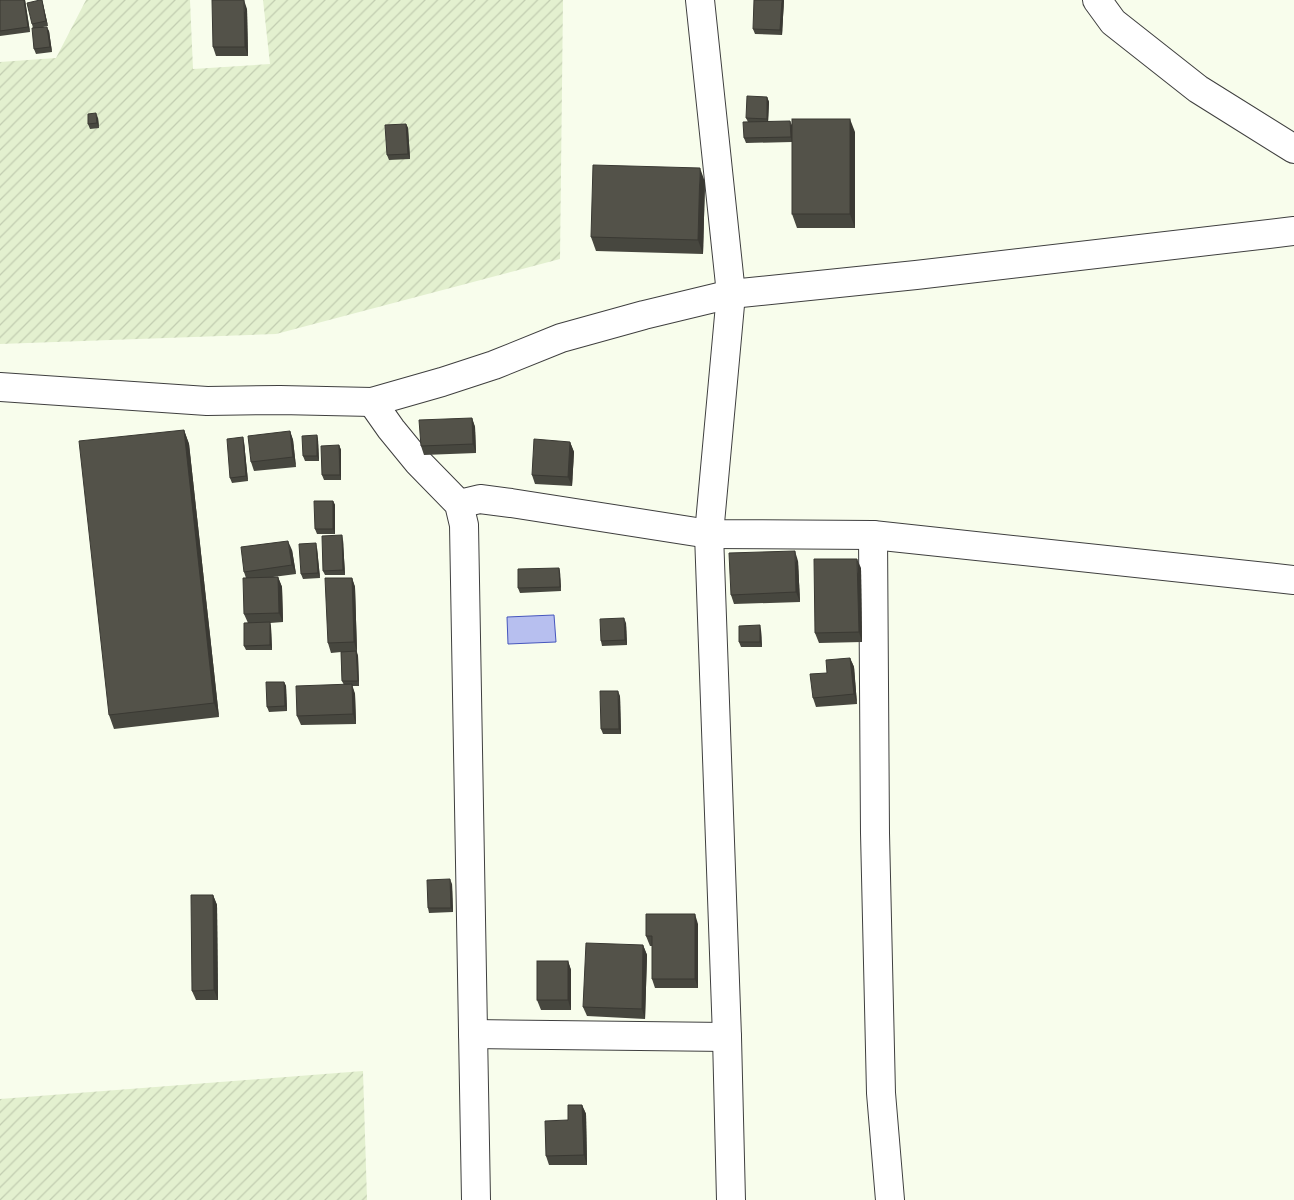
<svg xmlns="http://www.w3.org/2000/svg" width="1294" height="1200" viewBox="0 0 1294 1200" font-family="Spectral,serif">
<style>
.farmland{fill:url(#farmland-furrows)}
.water{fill:#b7bfef;stroke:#4656bd}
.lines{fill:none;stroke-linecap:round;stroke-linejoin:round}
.street-casing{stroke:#3f3f3f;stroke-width:30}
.street{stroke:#fff;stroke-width:28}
.wall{fill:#47473f}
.shaded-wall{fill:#3a3933}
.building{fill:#535249;stroke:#3a3933}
</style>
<defs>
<pattern id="farmland-furrows" width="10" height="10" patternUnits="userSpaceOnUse" patternTransform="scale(1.25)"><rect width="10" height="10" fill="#e3f0cf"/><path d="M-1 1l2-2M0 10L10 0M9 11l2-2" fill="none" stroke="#c2cdb1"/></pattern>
</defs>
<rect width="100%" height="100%" fill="#f8fdec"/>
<g class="farmland">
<path d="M86 0H190L193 69 270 64 263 0H563L560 259 276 334 0 344V62L56 58Z"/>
<path d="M363 1071 367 1200H0V1099Z"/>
</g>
<path class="water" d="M554 615 556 642 508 644 507 617Z"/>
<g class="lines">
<g class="street-casing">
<g id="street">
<path d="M700 0 731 294 709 534 727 1037 731 1200"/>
<path d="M1097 0 1113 22 1198 89 1294 149"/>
<path d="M0 387 207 401 280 400 372 402 442 382 494 365 561 338 644 315 731 294 916 275 1294 231"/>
<path d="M372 402 391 429 418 462 459 504 464 525 476 1200"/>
<path d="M459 504 480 499 511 503 709 534 873 535 1294 580"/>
<path d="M873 535 875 833 881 1093 890 1200"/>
<path d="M473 1034 727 1037"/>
</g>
</g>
<use href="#street" class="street"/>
</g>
<g class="wall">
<path d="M0 0H25L30 32 0 36Z"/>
<path d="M42 0 48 26 43 27 49 31 52 52 36 54 34 49 33 28 32 24Z"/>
<path d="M784 0 782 35 755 34 753 29Z"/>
<path d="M247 9 248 56H216L213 47Z"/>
<path d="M767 97 769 102 768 121 792 125 855 132V228H797L792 214V142L746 143 744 138 748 122 746 118Z"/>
<path d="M98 118 99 128 90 129 88 124Z"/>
<path d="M406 124 408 128 410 159 389 160 387 155Z"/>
<path d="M705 182 703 254 596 251 591 237Z"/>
<path d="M472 418 475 427 476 453 424 455 421 446Z"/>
<path d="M184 430 189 444 219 717 114 729 109 715Z"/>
<path d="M290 431 293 440 296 467 254 471 251 462Z"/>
<path d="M317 435 318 440 319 461H305L303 456Z"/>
<path d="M244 442 248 481 232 483 230 478Z"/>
<path d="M570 442 574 452 572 486 535 484 532 475Z"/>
<path d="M339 445 341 450V480H324L322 475Z"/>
<path d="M333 501 335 505V534H317L315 529Z"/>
<path d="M343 540 345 575H325L323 571Z"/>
<path d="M317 548 320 578 303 579 301 574Z"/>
<path d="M292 550 296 574 273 577H278L282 587 283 622 270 623 271 627 272 650H246L244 646 248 623 244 614 246 578 244 572Z"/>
<path d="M798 561 800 602 734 604 731 595Z"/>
<path d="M559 568 560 572 561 591 520 593 518 588Z"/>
<path d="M861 568 862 642 819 643 815 633Z"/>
<path d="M352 578 355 587 357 652 358 656 359 686H352L355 694 356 724 301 725 297 716 344 685 342 681 341 652 331 653 328 643Z"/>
<path d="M626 623 627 645 602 646 601 641Z"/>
<path d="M761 630 762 647H741L739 642Z"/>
<path d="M850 658 854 667 857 704 816 707 813 698 827 673Z"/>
<path d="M284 682 286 686 287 711 269 712 267 707Z"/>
<path d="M620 696 621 734H603L601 729Z"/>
<path d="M452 884 453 912 429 913 428 908Z"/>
<path d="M213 895 217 905 218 1000H196L192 991Z"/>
<path d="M698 924V988H655L652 979V946H650L646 936Z"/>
<path d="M643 945 647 955 645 1019 587 1016 583 1007Z"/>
<path d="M568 961 571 970V1010H541L537 1000Z"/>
<path d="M582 1105 586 1114 587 1165H549L546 1156 568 1120Z"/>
</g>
<g class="shaded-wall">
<path d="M24 0H25L30 32 28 27Z"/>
<path d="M42 0 43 4 48 26 46 21Z"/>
<path d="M244 0 247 9 248 56 245 47Z"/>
<path d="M782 0H784L782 35 780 30Z"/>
<path d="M47 27 49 31 52 52 50 47Z"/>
<path d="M767 97 769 102 768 124 767 119Z"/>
<path d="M96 113 98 118 99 128 97 123Z"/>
<path d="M850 119 855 132V228L850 214Z"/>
<path d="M790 121 792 125V142L791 137Z"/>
<path d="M406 124 408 128 410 159 408 154Z"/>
<path d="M700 168 705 182 703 254 698 240Z"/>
<path d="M472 418 475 427 476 453 473 444Z"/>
<path d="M184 430 189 444 219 717 214 703Z"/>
<path d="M290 431 293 440 296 467 293 457Z"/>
<path d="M317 435 318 440 319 461 317 456Z"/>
<path d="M243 437 244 442 248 481 246 476Z"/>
<path d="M570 442 574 452 572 486 568 477Z"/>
<path d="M339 445 341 450V480L340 475Z"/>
<path d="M333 501 335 505V534L333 529Z"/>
<path d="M342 535 343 540 345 575 343 570Z"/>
<path d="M288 541 292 550 296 574 292 565Z"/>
<path d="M316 543 317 548 320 578 318 573Z"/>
<path d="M795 551 798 561 800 602 796 592Z"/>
<path d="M857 559 861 568 862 642 859 632Z"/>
<path d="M559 568 560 572 561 591 560 587Z"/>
<path d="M278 577 282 587 283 622 279 613Z"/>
<path d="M352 578 355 587 357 652 354 642Z"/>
<path d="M624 618 626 623 627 645 625 640Z"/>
<path d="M270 622 271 627 272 650 270 645Z"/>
<path d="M760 625 761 630 762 647 760 642Z"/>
<path d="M356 651 358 656 359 686 358 681Z"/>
<path d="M850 658 854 667 857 704 854 694Z"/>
<path d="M284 682 286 686 287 711 285 706Z"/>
<path d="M352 684 355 694 356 724 353 714Z"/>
<path d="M618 691 620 696 621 734 619 729Z"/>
<path d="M450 879 452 884 453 912 451 908Z"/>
<path d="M213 895 217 905 218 1000 214 990Z"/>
<path d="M695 914 698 924V988L695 979Z"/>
<path d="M643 945 647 955 645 1019 642 1009Z"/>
<path d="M568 961 571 970V1010L568 1000Z"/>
<path d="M582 1105 586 1114 587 1165 584 1155Z"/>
</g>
<g class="building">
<path d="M0 0H24L28 27 0 31Z"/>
<path d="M40 0H42L46 21 32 24 27 3Z"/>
<path d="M212 0H244L245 47H213Z"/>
<path d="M754 0H782L780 30 753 29Z"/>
<path d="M47 27 50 47 34 49 32 28Z"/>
<path d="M747 96 767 97V119L746 118Z"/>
<path d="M96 113 97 123 88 124V114Z"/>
<rect x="792" y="119" width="58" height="95"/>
<path d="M790 121 791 137 744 138 743 122Z"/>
<path d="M406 124 408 154 387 155 385 125Z"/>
<path d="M593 165 700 168 698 240 591 237Z"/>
<path d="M472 418 473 444 421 446 419 420Z"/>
<path d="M184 430 214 703 109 715 79 441Z"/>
<path d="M290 431 293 457 251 462 248 436Z"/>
<path d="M317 435V456H303L302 436Z"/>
<path d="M243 437 246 476 230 478 227 439Z"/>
<path d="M534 439 570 442 568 477 532 475Z"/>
<path d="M339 445 340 475H322L321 446Z"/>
<path d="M314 501H333V529H315Z"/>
<path d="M342 535 343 570 323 571 322 536Z"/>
<path d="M288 541 292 565 244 572 241 547Z"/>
<path d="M316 543 318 573 301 574 299 544Z"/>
<path d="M795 551 796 592 731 595 729 553Z"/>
<path d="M814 559H857L859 632 815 633Z"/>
<path d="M559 568 560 587 518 588V569Z"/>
<path d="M278 577 279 613 244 614 243 578Z"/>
<path d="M325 578H352L354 642 328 643Z"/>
<path d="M624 618 625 640 601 641 600 619Z"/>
<path d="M270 622V645L244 646V623Z"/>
<path d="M760 625V642H739V626Z"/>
<path d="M356 651 358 681H342L341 652Z"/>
<path d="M850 658 854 694 813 698 810 674 827 673 826 660Z"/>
<path d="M266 682H284L285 706 267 707Z"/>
<path d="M352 684 353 714 297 716 296 686Z"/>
<path d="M600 691H618L619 729H601Z"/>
<path d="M450 879 451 908H428L427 880Z"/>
<path d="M191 895H213L214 990 192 991Z"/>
<path d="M646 914H695V979H652V936H646Z"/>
<path d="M586 943 643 945 642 1009 583 1007Z"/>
<rect x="537" y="961" width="31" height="39"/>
<path d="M568 1105H582L584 1155 546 1156 545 1121 568 1120Z"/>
</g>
</svg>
